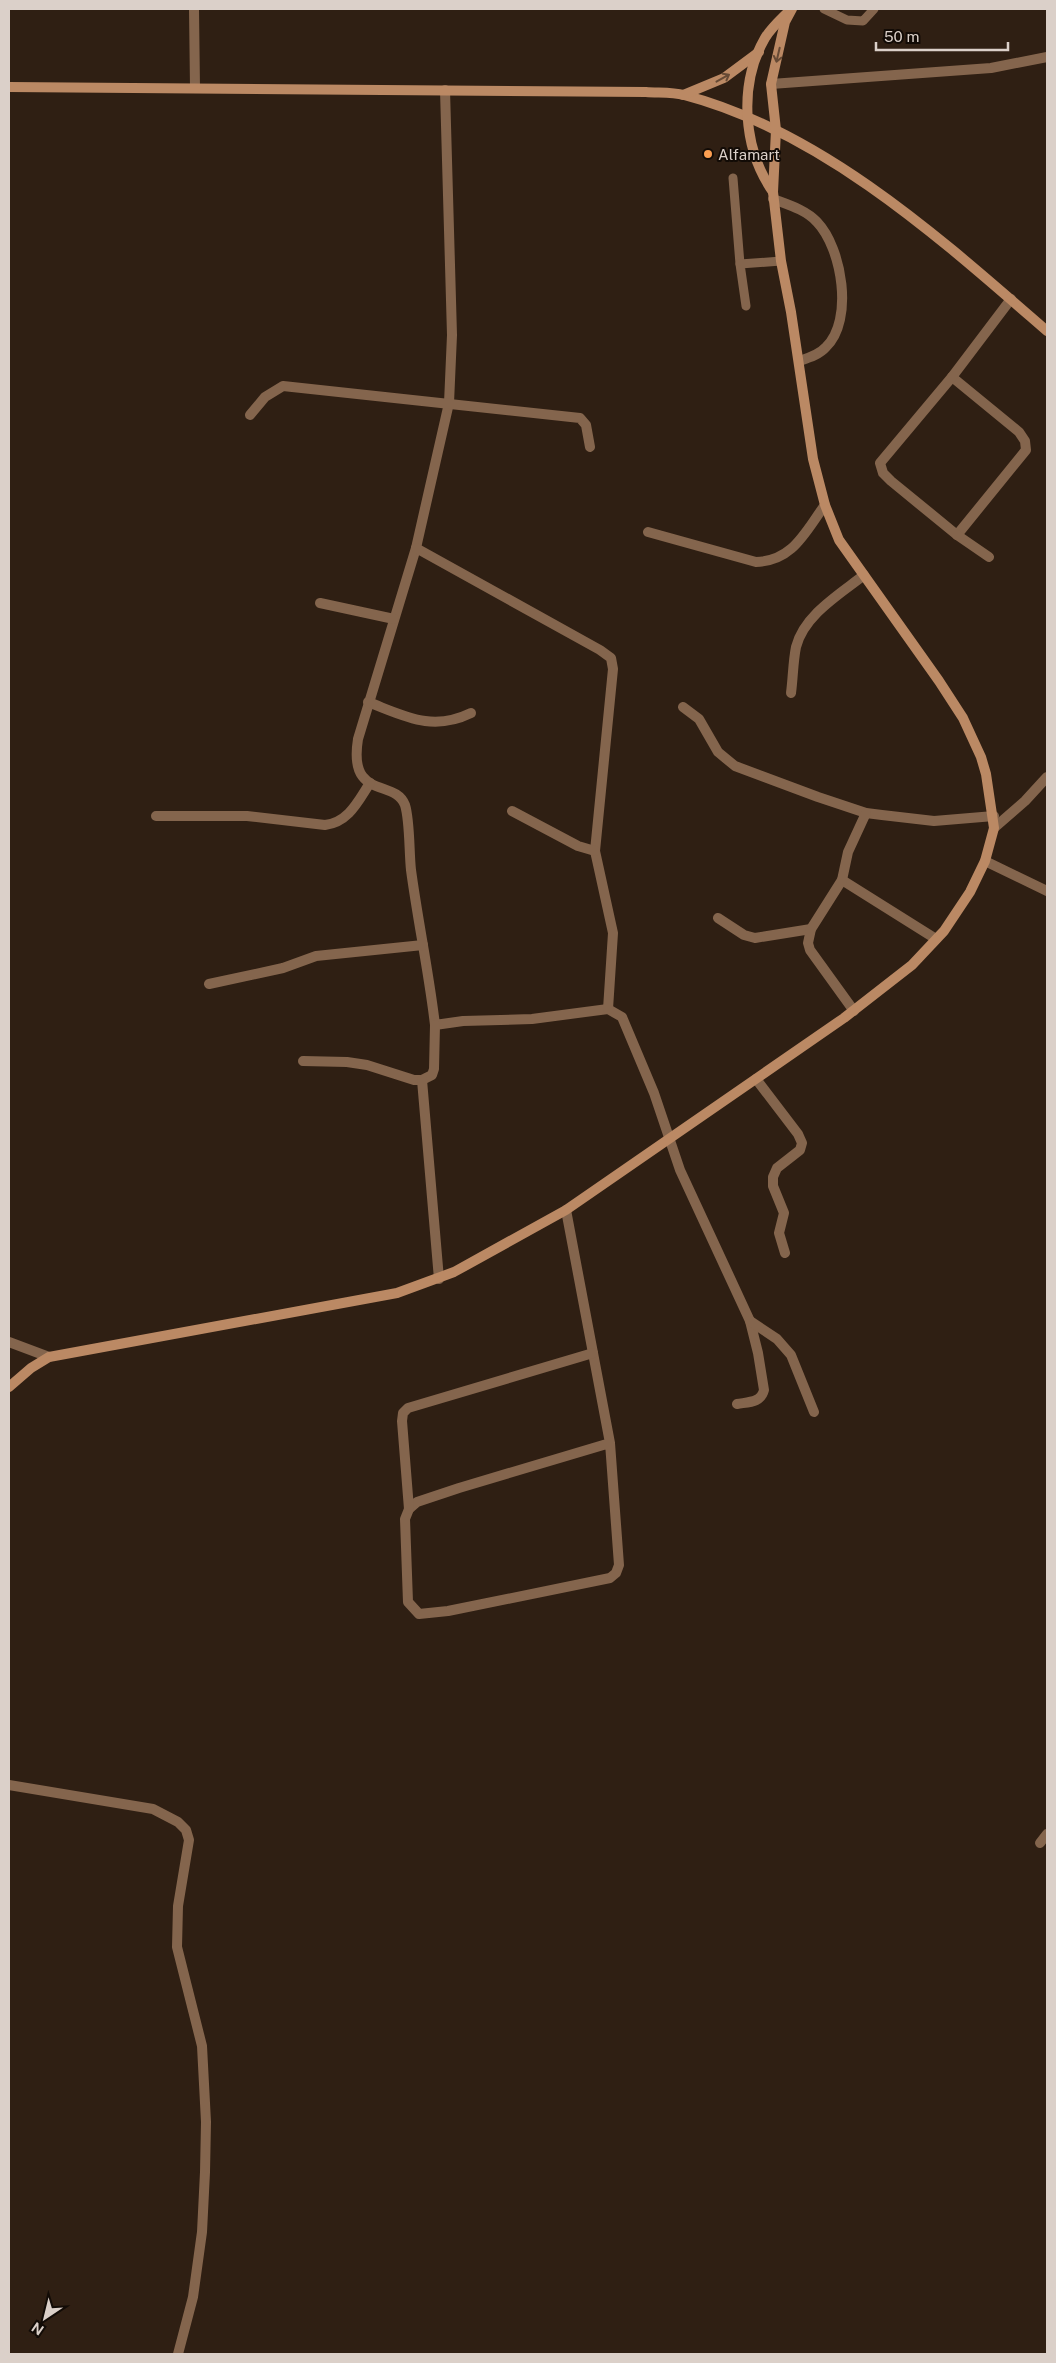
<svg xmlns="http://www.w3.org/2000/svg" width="1056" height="2363" viewBox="0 0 1056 2363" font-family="'Public Sans',sans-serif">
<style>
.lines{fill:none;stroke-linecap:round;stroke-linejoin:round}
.service{stroke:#84654d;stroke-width:9}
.minor{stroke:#84654d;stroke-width:10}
.secondary{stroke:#bb8964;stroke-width:10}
.oneway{stroke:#664a35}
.poi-dot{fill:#fb9e51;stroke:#120b06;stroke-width:2}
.labels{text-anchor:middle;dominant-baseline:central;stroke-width:4;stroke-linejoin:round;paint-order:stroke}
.poi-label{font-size:15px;fill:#dbd0c9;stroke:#120b06;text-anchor:start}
</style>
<rect width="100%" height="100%" fill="#2f1f13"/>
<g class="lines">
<g class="service">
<path d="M824 9 847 20 863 21 874 9"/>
<path d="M733 178 740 264"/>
<path d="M746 306 740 264 781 261"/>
</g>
<g class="minor">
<path d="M194 9 195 88"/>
<path d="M771 84 991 68 1047 57"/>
<path d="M445 90 452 335 449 403 416 548 358 739C348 801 395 778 405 805 410 821 409 852 411 870 418 922 429 973 435 1025L463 1021 532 1019 608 1009 622 1017 654 1093 680 1170 750 1321 758 1353 764 1390C761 1403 748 1402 737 1404"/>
<path d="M773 199C789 205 806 210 817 222 842 248 854 320 826 347 819 355 808 358 799 361"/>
<path d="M952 377 1019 432 1025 441 1026 450 957 535"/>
<path d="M250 415 265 397 283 386 580 418 586 425 590 447"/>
<path d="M648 532 756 562C793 561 805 532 825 505"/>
<path d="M416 548 600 650 611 658 613 669 595 851 613 933 608 1009"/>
<path d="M989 557 957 535 891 481 883 473 880 463 952 377 1011 299"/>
<path d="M320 603 394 619"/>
<path d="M791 693C793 678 793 662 796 647 804 615 840 594 864 575"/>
<path d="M368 702C405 716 432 732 471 713"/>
<path d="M683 707 699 719 718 752 735 766 818 797 866 813 882 815 934 821 994 816"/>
<path d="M512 811 578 846 595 851"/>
<path d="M156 816H247L325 825C349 822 358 801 370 783"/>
<path d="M994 828 1025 801 1047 777"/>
<path d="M985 861 1047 891"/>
<path d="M842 880 936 939"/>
<path d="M718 918 744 935 755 938 811 929"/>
<path d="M209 984 283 968 316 956 423 945"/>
<path d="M854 1011 810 950 808 943 811 929 842 880 848 852 866 813"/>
<path d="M303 1061 347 1062 367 1065 414 1080H422L432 1075 434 1069 435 1025"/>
<path d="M756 1079 798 1134 802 1143 800 1150 777 1168 773 1177V1186L784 1213 779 1233 785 1253"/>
<path d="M422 1080 439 1279"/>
<path d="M566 1210 610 1443 459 1488 417 1502 409 1509 405 1519 408 1602 419 1614 448 1611 610 1578 616 1573 619 1565 610 1443"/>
<path d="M750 1321 777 1339 791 1355 814 1412"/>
<path d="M9 1342 49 1357"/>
<path d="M409 1509 402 1421 403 1413 408 1408 593 1353"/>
<path d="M9 1785 153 1809 178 1822 186 1830 189 1840 178 1906 177 1947 202 2046 206 2122 205 2172 202 2232 193 2297 178 2354"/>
<path d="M1040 1843 1047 1834"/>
</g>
<g class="secondary">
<path d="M9 87 646 92C658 93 672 92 684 95 822 131 941 239 1047 331"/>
<path d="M683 95 724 78 759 52"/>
<path d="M773 192C743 149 738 85 765 38 771 28 780 20 788 12"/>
<path d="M9 1387 31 1368 49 1357 397 1293 454 1272 566 1210 844 1018 912 965 944 931 970 892 985 861 994 828 986 774 981 757 963 718 939 681 839 540 825 505 813 459 791 312 781 261 773 192 776 130 771 84 785 22 792 9"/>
</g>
</g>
<defs><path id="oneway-shaft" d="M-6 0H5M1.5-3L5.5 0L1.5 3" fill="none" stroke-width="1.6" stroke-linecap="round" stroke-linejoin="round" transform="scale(1.25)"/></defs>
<g class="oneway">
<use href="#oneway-shaft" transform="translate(778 55) rotate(103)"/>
<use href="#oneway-shaft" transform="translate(723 78) rotate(-29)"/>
</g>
<circle class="poi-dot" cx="708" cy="154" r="5"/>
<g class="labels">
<g class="poi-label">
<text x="718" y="154">Alfamart</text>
</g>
</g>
<rect width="1056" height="2363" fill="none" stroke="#dbd0c9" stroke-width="20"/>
<g transform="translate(45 2318) rotate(215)" stroke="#120b06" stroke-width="4" paint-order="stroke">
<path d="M0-4L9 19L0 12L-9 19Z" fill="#dbd0c9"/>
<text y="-8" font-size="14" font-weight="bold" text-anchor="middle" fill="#dbd0c9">N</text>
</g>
<path d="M876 42v8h132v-8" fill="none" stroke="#dbd0c9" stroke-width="2.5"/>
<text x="884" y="42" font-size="15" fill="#dbd0c9" stroke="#120b06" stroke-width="4" paint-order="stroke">50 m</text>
</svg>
